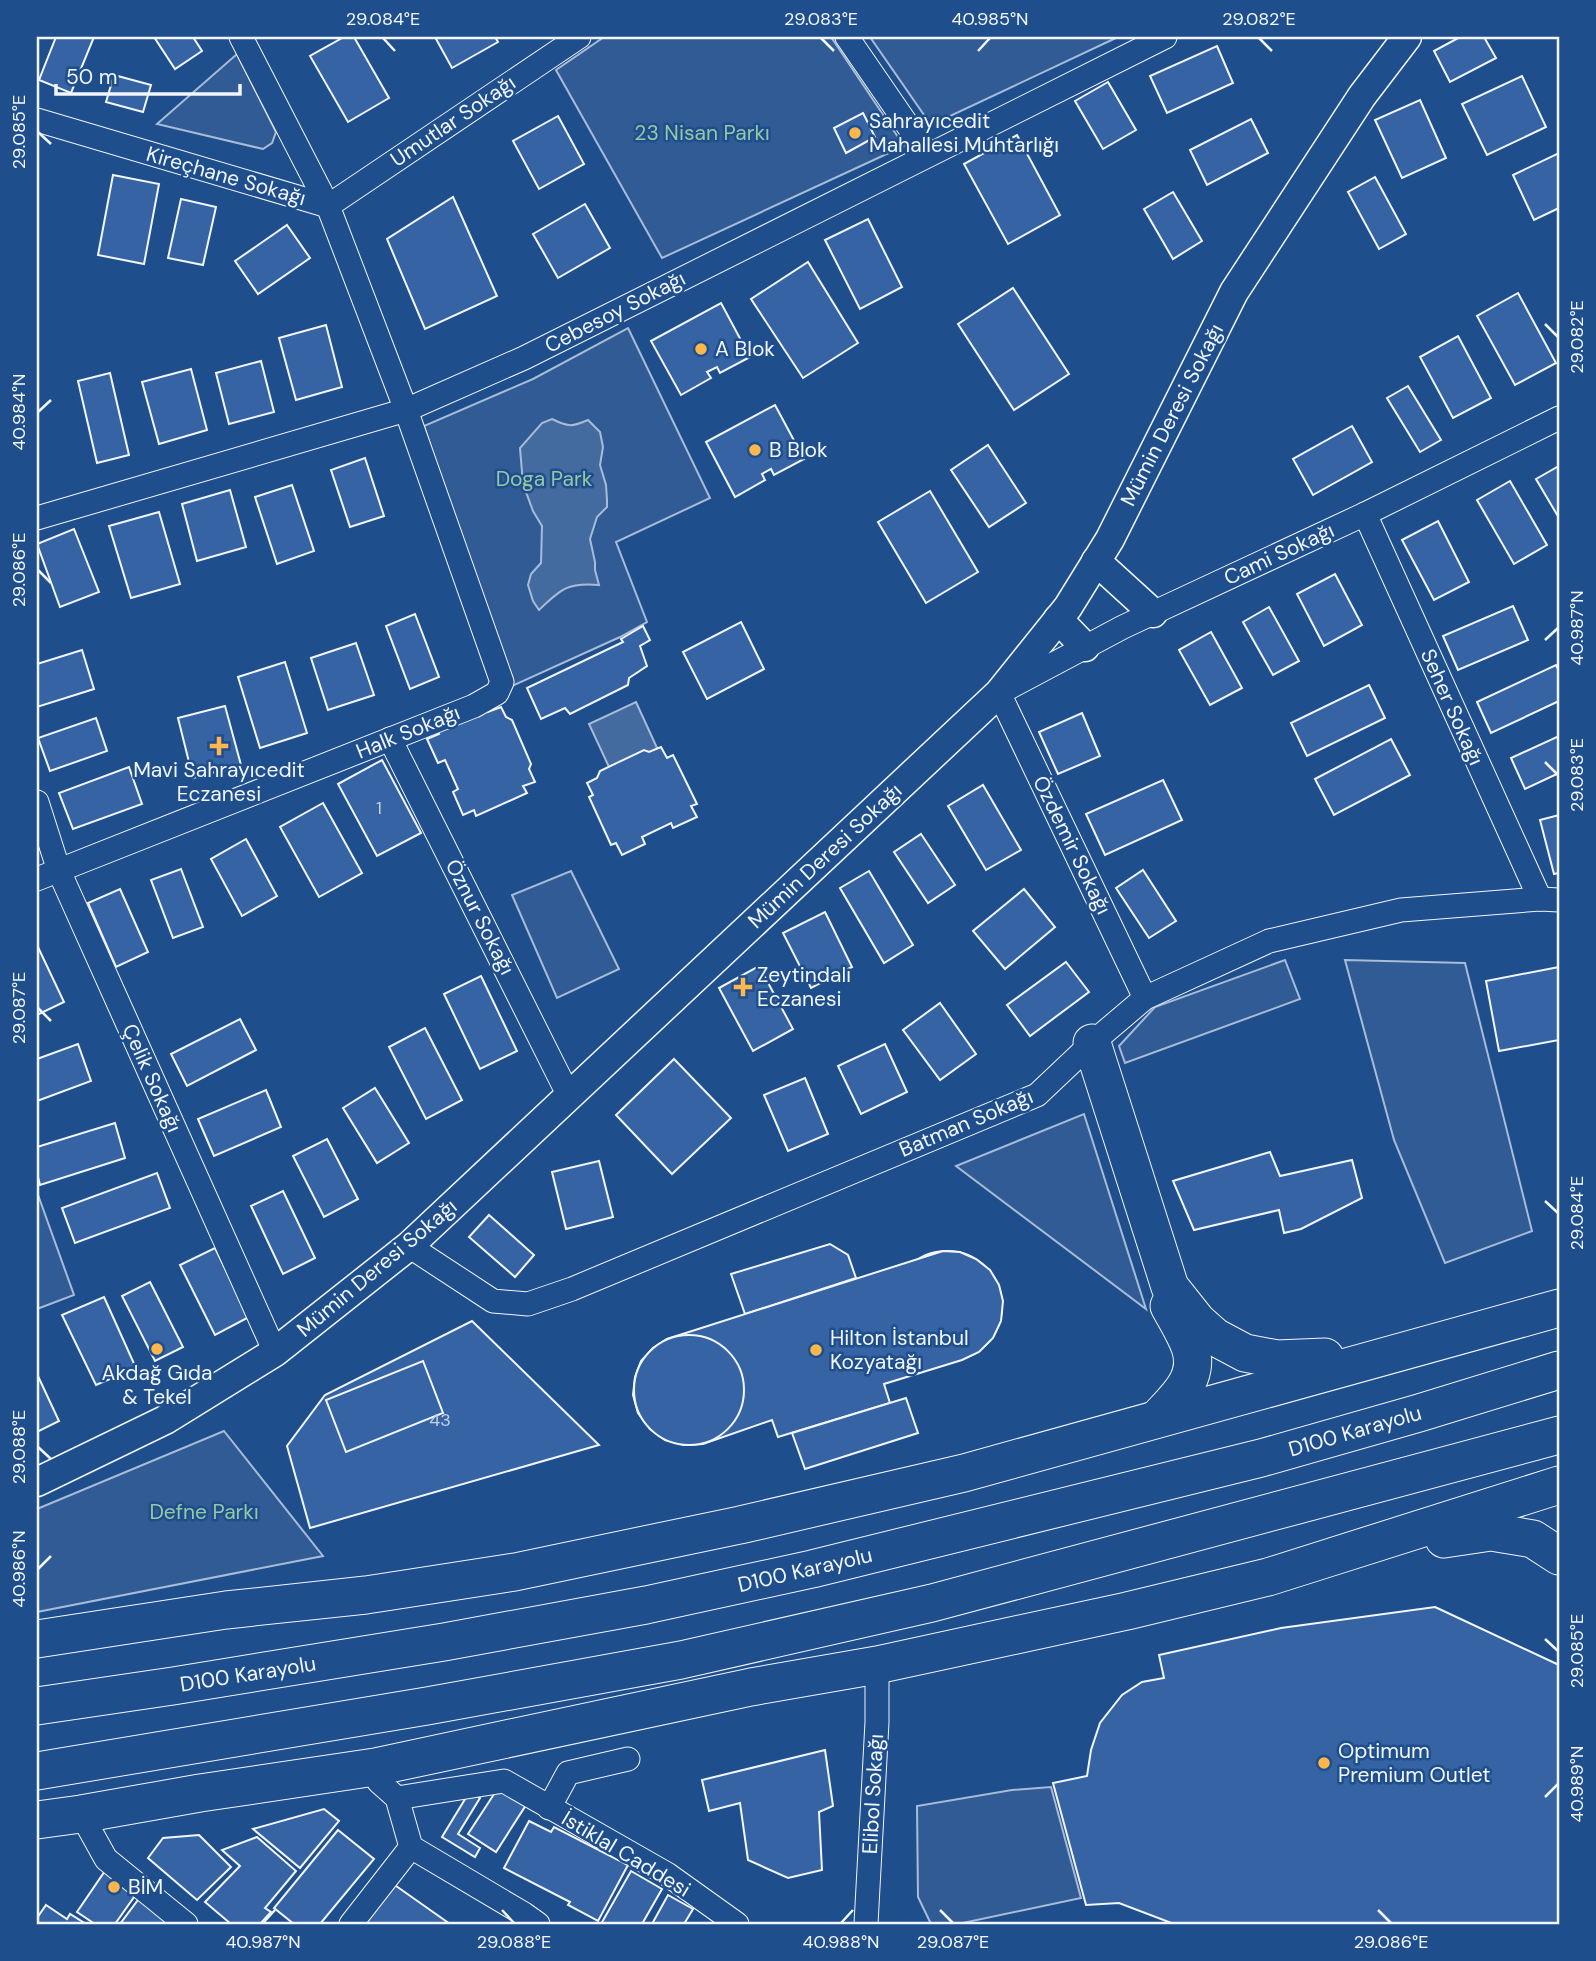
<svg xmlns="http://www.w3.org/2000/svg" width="1596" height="1961" viewBox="0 0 1596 1961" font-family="'DM Sans',sans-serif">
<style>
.built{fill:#305b95;stroke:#a8bbd7;stroke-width:2}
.water{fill:#446ba0;stroke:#a8bbd7;stroke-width:2}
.building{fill:#3563a3;stroke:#f2f6ff;stroke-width:2}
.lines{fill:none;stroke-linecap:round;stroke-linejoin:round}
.minor-casing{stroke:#f2f6ff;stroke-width:25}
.tertiary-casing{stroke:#f2f6ff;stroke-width:31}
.trunk-casing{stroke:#f2f6ff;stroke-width:39}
.minor{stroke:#1f4e8c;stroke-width:23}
.tertiary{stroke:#1f4e8c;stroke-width:28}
.trunk{stroke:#1f4e8c;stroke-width:37}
.ticks{fill:none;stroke:#f2f6ff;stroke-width:2.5}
.poi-dot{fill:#ffb74d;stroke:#1f4e8c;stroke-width:2.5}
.labels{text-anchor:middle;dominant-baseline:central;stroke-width:5;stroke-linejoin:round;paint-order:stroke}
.number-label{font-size:18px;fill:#c3d1e8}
.street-label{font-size:21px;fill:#f2f6ff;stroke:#1f4e8c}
.poi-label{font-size:21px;fill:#f2f6ff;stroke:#1f4e8c;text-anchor:start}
.park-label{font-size:21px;fill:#97c8a6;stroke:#1f4e8c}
.neatline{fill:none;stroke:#f2f6ff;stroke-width:2.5}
.ticks-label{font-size:18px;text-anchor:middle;fill:#f2f6ff}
</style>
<rect width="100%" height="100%" fill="#1f4e8c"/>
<g class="built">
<path d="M604 37H831L904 146 662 258 556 70Z"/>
<path d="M870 37H1118L931 125Z"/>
<path d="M237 54 276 132 272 143 263 149 157 124Z"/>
<path d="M628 328 710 498 616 542 647 622 620 637 510 687 424 426 533 379Z"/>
<path d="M571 871 619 969 557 998 512 895Z"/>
<path d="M1285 960 1300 999 1125 1063 1119 1046 1155 1007Z"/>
<path d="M1345 960 1465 963 1532 1231 1445 1263 1394 1140Z"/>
<path d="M1084 1114 1146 1309 956 1166Z"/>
<path d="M37 1192 74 1295 37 1309Z"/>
<path d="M224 1431 323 1556 37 1612V1509Z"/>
<path d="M1051 1787 1081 1898 958 1924H931L918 1897 917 1806 1012 1790Z"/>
</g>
<g class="water">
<path d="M552 419C568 427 572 427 588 420L600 432 603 447 600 465 606 485 607 500V507L597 517 590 539 595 562V570L599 585C568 582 561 589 539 610L533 601 528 585 531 574 541 563 542 526 533 511 523 484 520 448 542 423Z"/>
<path d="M636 702 663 761 616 782 589 724Z"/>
</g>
<g class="building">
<path d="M56 37H94L71 93 39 80Z"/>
<path d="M154 37H193L202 51 175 69Z"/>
<path d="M344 37H354L389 98 348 122 310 56Z"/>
<path d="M435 37H495L498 42 452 68Z"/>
<path d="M1460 37H1484L1496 58 1450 82 1434 51Z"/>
<path d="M1217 46 1233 83 1167 113 1150 76Z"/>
<path d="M114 75 151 85 143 112 106 102Z"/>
<path d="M1522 76 1546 127 1487 155 1462 104Z"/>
<path d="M1108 82 1136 130 1103 149 1075 101Z"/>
<path d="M1420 100 1446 158 1402 178 1375 120Z"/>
<path d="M863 113 875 137 846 153 834 128Z"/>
<path d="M558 116 584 164 539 189 513 141Z"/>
<path d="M1251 119 1268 153 1207 185 1190 150Z"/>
<path d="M1017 135 1060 215 1008 244 964 164Z"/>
<path d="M1559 153V208L1534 220 1513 175Z"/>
<path d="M113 175 159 184 144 264 98 255Z"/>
<path d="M1375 177 1406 234 1379 249 1348 192Z"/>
<path d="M1173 192 1202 241 1173 259 1144 209Z"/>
<path d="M453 197 497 296 425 329 387 239Z"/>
<path d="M181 199 216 207 203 265 168 258Z"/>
<path d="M585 204 610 248 558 278 533 234Z"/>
<path d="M868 219 902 287 860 309 825 240Z"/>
<path d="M287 225 310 258 258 294 235 261Z"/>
<path d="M808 262 858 343 803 378 751 299Z"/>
<path d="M1013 288 1069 374 1014 410 958 324Z"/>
<path d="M1518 293 1556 363 1515 385 1477 316Z"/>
<path d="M721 303 750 357 720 373 717 367 707 372 711 378 681 395 651 341Z"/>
<path d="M326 325 342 387 296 400 279 338Z"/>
<path d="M1458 336 1491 398 1453 418 1420 357Z"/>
<path d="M261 361 274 412 229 424 216 373Z"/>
<path d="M191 369 207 430 159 444 142 382Z"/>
<path d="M110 373 129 455 97 463 78 381Z"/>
<path d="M1408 386 1441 440 1420 452 1387 398Z"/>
<path d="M775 405 804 459 774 475 771 469 762 474 765 480 735 497 706 442Z"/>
<path d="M1352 426 1372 462 1313 495 1293 459Z"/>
<path d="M988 445 1026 503 989 527 951 470Z"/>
<path d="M365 458 384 516 350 527 331 470Z"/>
<path d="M1559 466V518L1536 479Z"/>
<path d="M1510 481 1547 545 1514 564 1477 500Z"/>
<path d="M292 485 314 551 277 564 255 497Z"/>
<path d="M230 490 246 547 197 561 182 504Z"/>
<path d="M930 491 978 572 926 603 878 522Z"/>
<path d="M159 512 180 584 131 598 109 526Z"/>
<path d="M1438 521 1469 582 1434 600 1402 540Z"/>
<path d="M74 529 99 592 60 607 37 544Z"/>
<path d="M1335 574 1362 625 1324 646 1297 594Z"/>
<path d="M1513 606 1528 640 1458 670 1443 636Z"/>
<path d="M1269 607 1299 661 1273 675 1243 622Z"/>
<path d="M415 614 439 677 410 689 386 626Z"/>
<path d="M741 622 764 669 707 699 683 652Z"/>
<path d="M643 626 650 640 640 646 647 666 629 678 628 685 570 714 565 708 541 719 527 688 623 642 621 639Z"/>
<path d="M1211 632 1242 688 1210 705 1179 650Z"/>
<path d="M356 643 374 695 328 710 311 658Z"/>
<path d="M82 650 94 689 37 707V664Z"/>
<path d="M285 662 307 733 260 748 238 677Z"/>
<path d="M1556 665 1559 671V701L1491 733 1477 702Z"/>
<path d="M1369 685 1385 718 1307 756 1291 723Z"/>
<path d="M225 706 241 765 193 778 178 718Z"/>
<path d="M501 707 506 717 512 720 531 764 529 769 535 782 523 786 527 793 476 816 474 810 463 815 453 792 458 789 445 760 438 763 427 739 439 734 437 730 487 708 488 712Z"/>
<path d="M1082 713 1100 756 1058 774 1039 732Z"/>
<path d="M96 718 107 751 50 771 38 738Z"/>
<path d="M1559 736V773L1525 789 1511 758Z"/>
<path d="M1391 739 1410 775 1334 815 1315 779Z"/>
<path d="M661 747 667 758 673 755 697 804 691 806 697 817 673 828 671 823 642 837 645 844 622 855 616 843 611 845 589 797 593 795 587 783 597 778 600 771 644 750 649 752Z"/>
<path d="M382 760 421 833 377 856 338 784Z"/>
<path d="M129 767 142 804 73 829 59 793Z"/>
<path d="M1163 780 1182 820 1105 855 1086 814Z"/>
<path d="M983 785 1021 850 986 870 948 806Z"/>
<path d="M323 803 362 873 319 897 280 827Z"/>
<path d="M1559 815V873L1554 874 1540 820Z"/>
<path d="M921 834 955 885 928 903 894 852Z"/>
<path d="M246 839 277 896 242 916 211 859Z"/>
<path d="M181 869 203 927 173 938 151 880Z"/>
<path d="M1143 870 1176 921 1149 938 1116 888Z"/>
<path d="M869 871 913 945 884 963 840 888Z"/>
<path d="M120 889 148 952 116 967 88 903Z"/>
<path d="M1024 889 1055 927 1005 969 973 931Z"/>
<path d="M825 912 852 967 811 988 783 933Z"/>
<path d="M37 945 64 1002 37 1015Z"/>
<path d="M1066 962 1089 992 1030 1036 1007 1005Z"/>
<path d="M759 966 793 1029 753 1051 719 988Z"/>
<path d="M1559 967V1040L1499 1051 1486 981Z"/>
<path d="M481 976 517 1051 480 1069 444 994Z"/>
<path d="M940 1003 976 1054 940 1080 903 1030Z"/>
<path d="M240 1019 256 1050 187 1086 171 1054Z"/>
<path d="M425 1028 462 1100 426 1119 389 1047Z"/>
<path d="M78 1044 91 1081 37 1101V1059Z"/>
<path d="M885 1044 907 1092 861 1114 838 1066Z"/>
<path d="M674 1059 731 1118 672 1174 616 1115Z"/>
<path d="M805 1078 828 1134 788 1151 764 1095Z"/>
<path d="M375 1088 409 1143 377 1163 343 1108Z"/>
<path d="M266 1090 281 1127 214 1156 198 1119Z"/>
<path d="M115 1123 125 1158 40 1185 37 1173V1147Z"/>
<path d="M327 1139 358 1199 324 1217 293 1156Z"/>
<path d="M1270 1152 1280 1176 1352 1160 1362 1198 1301 1229 1284 1233 1279 1210 1194 1230 1173 1181Z"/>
<path d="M599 1161 613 1217 566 1229 552 1172Z"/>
<path d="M157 1173 170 1208 75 1243 62 1208Z"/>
<path d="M283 1191 315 1258 283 1274 251 1206Z"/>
<path d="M489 1215 534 1255 515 1277 469 1237Z"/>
<path d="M830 1244 848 1255 856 1278 745 1314 731 1274Z"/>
<path d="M215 1248 249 1317 215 1335 180 1265Z"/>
<circle cx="947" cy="1306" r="55"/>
<path d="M943 1251 960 1252 976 1259 990 1270 999 1285 1003 1301 1001 1321 993 1338 979 1352 962 1360 884 1384 890 1403 778 1437 772 1420 703 1444 684 1445 665 1440 650 1429 638 1413 633 1395 635 1377 641 1361 653 1348 667 1339Z"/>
<path d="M150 1282 183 1347 155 1361 122 1296Z"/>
<path d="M104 1297 136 1368 96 1385 62 1315Z"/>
<path d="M472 1321 599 1445 310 1528 287 1446 325 1395Z"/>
<circle cx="689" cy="1390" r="55"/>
<path d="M423 1361 443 1413 346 1452 326 1400Z"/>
<path d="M37 1374 59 1421 37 1432Z"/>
<path d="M906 1398 918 1433 805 1469 792 1433Z"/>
<path d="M1435 1607 1559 1665V1924H1174L1119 1903 1086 1905 1053 1783 1087 1776 1091 1750 1100 1723 1122 1695 1142 1682 1164 1678 1159 1655 1281 1628Z"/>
<path d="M825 1750 833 1806 819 1812 822 1870 788 1878 748 1860 740 1803 709 1811 702 1780Z"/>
<path d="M498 1788 526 1805 496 1852 468 1834Z"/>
<path d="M470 1791 480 1798 458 1834 480 1848 475 1857 442 1837Z"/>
<path d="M324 1809 339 1821 300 1868 253 1829Z"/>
<path d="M529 1821 551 1832 554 1827 628 1865 598 1921 568 1905 570 1902 504 1868Z"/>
<path d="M338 1830 374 1859 320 1924H294L274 1908Z"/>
<path d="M199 1835 231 1867 197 1900 148 1858 163 1838Z"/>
<path d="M257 1837 296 1871 265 1908 271 1912 260 1924H231L205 1902 240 1866 222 1850Z"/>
<path d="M107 1868 139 1890 115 1924H95L77 1912Z"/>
<path d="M631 1871 662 1889 642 1924H601Z"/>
<path d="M389 1881 450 1924H359Z"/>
<path d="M668 1895 693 1909 684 1924H652Z"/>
<path d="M141 1896 171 1919 168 1924H120Z"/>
<path d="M46 1905 67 1919 70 1914 86 1924H37V1918Z"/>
</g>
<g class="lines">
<g class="minor-casing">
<g id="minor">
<path d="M847 37 928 155"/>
<path d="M37 120 328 206"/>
<path d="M328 206 579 37"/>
<path d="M1365 514 1540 899"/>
<path d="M37 518 406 410 524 358 1165 37"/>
<path d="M390 739 569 1096"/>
<path d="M37 802 59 871 275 1352"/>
<path d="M37 879 474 706 497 693 502 682 406 410 328 206 241 37"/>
<path d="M1145 998 999 693 1123 627 1365 514 1559 418"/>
<path d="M409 1246 493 1301 528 1304 572 1289 1037 1095 1092 1043 1145 998 1269 941 1401 910 1540 899 1559 900"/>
<path d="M375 1767 379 1782 397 1798 411 1847 524 1914 538 1924"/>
<path d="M397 1798 504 1781 667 1874 737 1924"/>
<path d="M549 1808 568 1773 628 1759"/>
<path d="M81 1814 106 1859 186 1924"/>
<path d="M351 1924 411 1847"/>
<path d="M866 1924 877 1722V1665"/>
</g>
</g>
<g class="tertiary-casing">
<g id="tertiary">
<path d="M1096 561 1153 613"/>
<path d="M1058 619 1085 647"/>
<path d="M37 1482 165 1420 275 1352 409 1246 999 693 1068 607 1110 539 1234 292 1362 96 1407 37"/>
</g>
</g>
<g class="trunk-casing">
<g id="trunk">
<path d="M1092 1043 1170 1287 1197 1321 1215 1337 1245 1353 1277 1359 1325 1357"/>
<path d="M1157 1419C1176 1398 1201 1378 1190 1347 1185 1333 1176 1319 1169 1306"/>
<path d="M1444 1539 1491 1532 1533 1539 1559 1556"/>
<path d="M37 1639 226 1610 366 1595 515 1572 740 1525 964 1473 1559 1308"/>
<path d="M37 1706 173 1686 444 1642 646 1605 812 1569 1261 1458 1419 1413 1559 1370"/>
<path d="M37 1771 427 1706 681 1660 932 1603 1559 1435"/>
<path d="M37 1820 81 1814 200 1793 375 1767 751 1687 877 1665 1127 1611 1268 1577 1559 1485"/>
</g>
</g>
<use href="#minor" class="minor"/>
<use href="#tertiary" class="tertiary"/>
<use href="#trunk" class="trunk"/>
</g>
<path class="ticks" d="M383 38 395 51M821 38 834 51M1259 38 1272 51M978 51 990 38M38 132 51 144M1545 324 1558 337M38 412 51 400M38 570 51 583M1545 640 1558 628M1545 762 1558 775M38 1008 51 1021M1545 1201 1558 1213M38 1447 51 1459M38 1569 51 1556M1545 1639 1558 1651M1545 1797 1558 1784M502 1910 514 1923M940 1910 953 1923M1378 1910 1391 1923M263 1923 275 1910M841 1923 853 1910"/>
<g class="poi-dot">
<circle cx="855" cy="133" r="7"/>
<circle cx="701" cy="349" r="7"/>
<circle cx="755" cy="450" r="7"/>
<path d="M215.5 735.5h7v7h7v7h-7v7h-7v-7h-7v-7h7z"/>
<path d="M739.5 976.5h7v7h7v7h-7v7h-7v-7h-7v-7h7z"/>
<circle cx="157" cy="1349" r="7"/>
<circle cx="816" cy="1350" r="7"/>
<circle cx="1324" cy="1763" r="7"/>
<circle cx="114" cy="1887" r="7"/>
</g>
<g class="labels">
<g class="number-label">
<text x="379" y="808">1</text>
<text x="440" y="1420">43</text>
</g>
<g class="street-label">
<text transform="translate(453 121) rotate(-34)">Umutlar Sokağı</text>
<text transform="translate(226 176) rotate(16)">Kireçhane Sokağı</text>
<text transform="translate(615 312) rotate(-27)">Cebesoy Sokağı</text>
<text transform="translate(1172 415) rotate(-63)">Mümin Deresi Sokağı</text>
<text transform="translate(1279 554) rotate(-25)">Cami Sokağı</text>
<text transform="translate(1452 707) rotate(66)">Seher Sokağı</text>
<text transform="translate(408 732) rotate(-22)">Halk Sokağı</text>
<text transform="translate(1072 845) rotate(64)">Özdemir Sokağı</text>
<text transform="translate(825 856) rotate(-43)">Mümin Deresi Sokağı</text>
<text transform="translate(480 917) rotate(63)">Öznur Sokağı</text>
<text transform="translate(152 1078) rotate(66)">Çelik Sokağı</text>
<text transform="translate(966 1123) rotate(-23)">Batman Sokağı</text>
<text transform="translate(377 1268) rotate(-40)">Mümin Deresi Sokağı</text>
<text transform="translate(1355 1431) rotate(-16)">D100 Karayolu</text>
<text transform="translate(805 1570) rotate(-13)">D100 Karayolu</text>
<text transform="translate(248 1674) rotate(-9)">D100 Karayolu</text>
<text transform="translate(873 1794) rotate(-87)">Elibol Sokağı</text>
<text transform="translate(626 1854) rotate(31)">İstiklal Caddesi</text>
</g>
<g class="poi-label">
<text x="869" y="121">Sahrayıcedit<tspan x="869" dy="24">Mahallesi Muhtarlığı</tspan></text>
<text x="715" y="349">A Blok</text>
<text x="769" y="450">B Blok</text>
<text x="219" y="770" text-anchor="middle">Mavi Sahrayıcedit<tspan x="219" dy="24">Eczanesi</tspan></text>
<text x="757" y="975">Zeytindalı<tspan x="757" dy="24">Eczanesi</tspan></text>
<text x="830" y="1338">Hilton İstanbul<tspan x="830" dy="24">Kozyatağı</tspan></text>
<text x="157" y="1373" text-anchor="middle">Akdağ Gıda<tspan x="157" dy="24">&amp; Tekel</tspan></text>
<text x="1338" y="1751">Optimum<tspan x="1338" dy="24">Premium Outlet</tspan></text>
<text x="128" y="1887">BİM</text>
</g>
<g class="park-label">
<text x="702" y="133">23 Nisan Parkı</text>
<text x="544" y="479">Doga Park</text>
<text x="204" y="1512">Defne Parkı</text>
</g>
</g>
<rect width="1596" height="1961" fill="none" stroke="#1f4e8c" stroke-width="77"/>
<path d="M56 84v10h184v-10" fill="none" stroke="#f2f6ff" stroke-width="3.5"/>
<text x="66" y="84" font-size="21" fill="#f2f6ff" stroke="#1f4e8c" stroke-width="5" paint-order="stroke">50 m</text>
<rect x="38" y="38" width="1520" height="1885" class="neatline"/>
<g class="ticks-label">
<text x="383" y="25">29.084°E</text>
<text x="821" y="25">29.083°E</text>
<text x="990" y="25">40.985°N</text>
<text x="1259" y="25">29.082°E</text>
<text transform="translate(19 132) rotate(-90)" y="6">29.085°E</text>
<text transform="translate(1577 337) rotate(-90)" y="6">29.082°E</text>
<text transform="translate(19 412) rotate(-90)" y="6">40.984°N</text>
<text transform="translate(19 570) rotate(-90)" y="6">29.086°E</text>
<text transform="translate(1577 628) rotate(-90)" y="6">40.987°N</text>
<text transform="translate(1577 775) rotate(-90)" y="6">29.083°E</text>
<text transform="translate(19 1008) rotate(-90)" y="6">29.087°E</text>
<text transform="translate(1577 1213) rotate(-90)" y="6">29.084°E</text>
<text transform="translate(19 1447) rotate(-90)" y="6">29.088°E</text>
<text transform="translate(19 1569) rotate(-90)" y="6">40.986°N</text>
<text transform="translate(1577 1651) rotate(-90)" y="6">29.085°E</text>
<text transform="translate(1577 1784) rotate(-90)" y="6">40.989°N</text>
<text x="263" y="1948">40.987°N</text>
<text x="514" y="1948">29.088°E</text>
<text x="841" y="1948">40.988°N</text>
<text x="953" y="1948">29.087°E</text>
<text x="1391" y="1948">29.086°E</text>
</g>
</svg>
